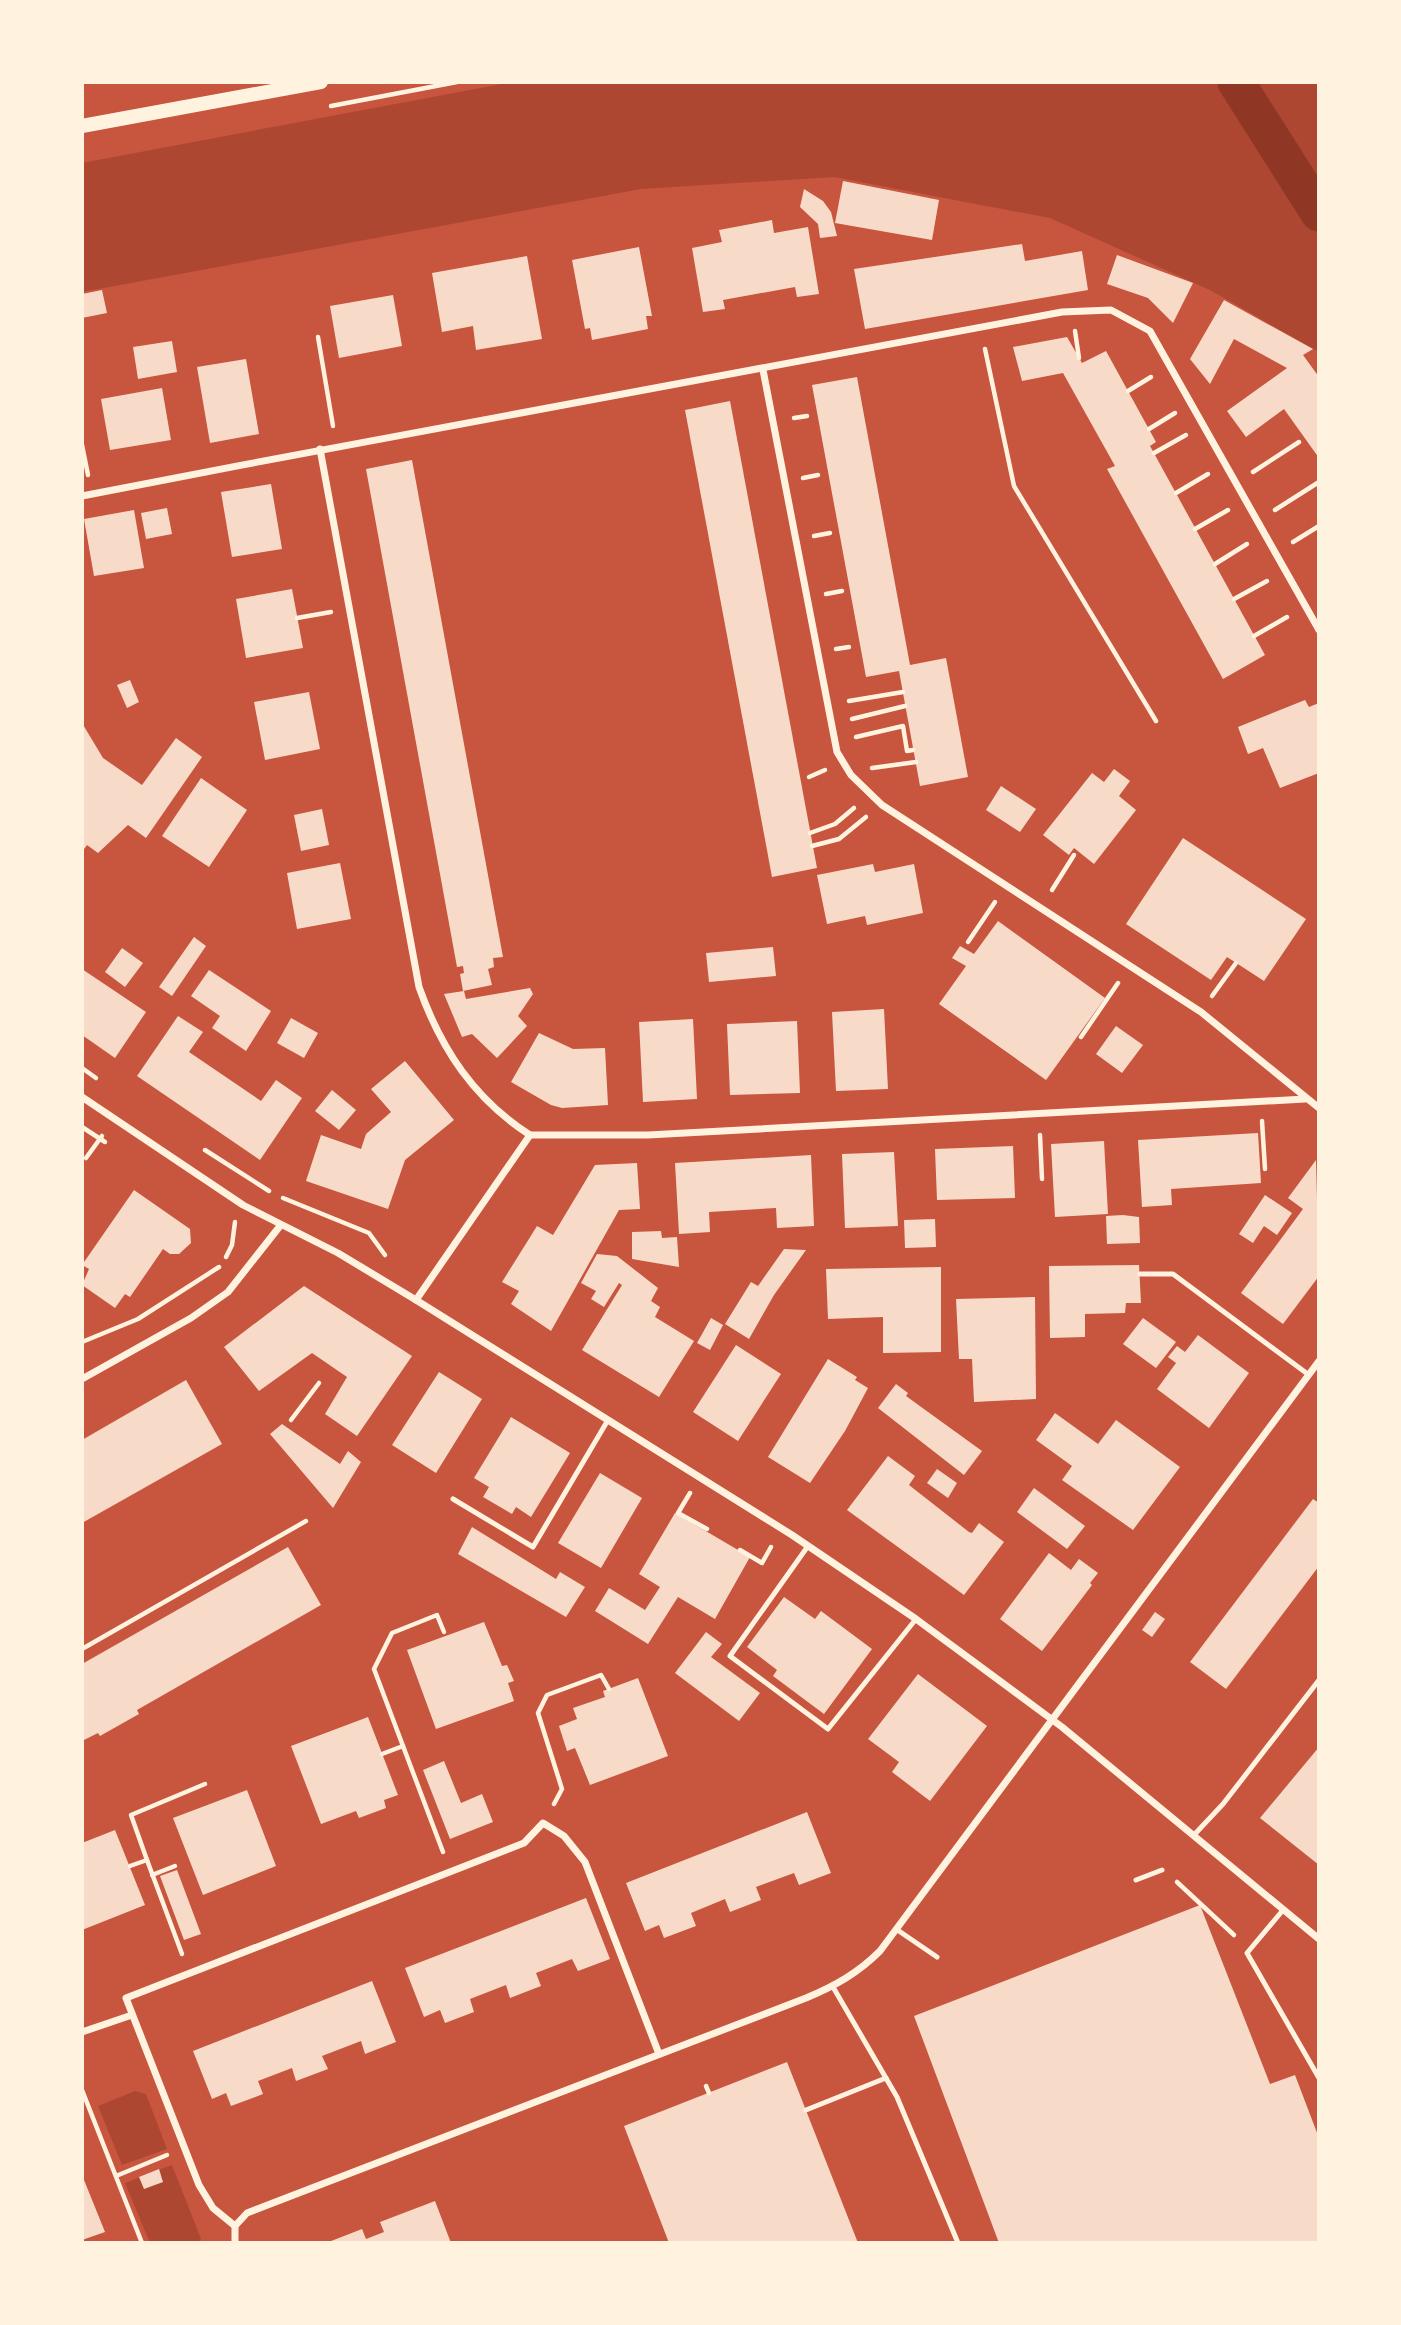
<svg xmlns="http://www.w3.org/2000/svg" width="1401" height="2325" viewBox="0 0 1401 2325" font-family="Quicksand,sans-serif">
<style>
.green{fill:#ae4732}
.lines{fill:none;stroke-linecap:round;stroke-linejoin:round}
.canal{stroke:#8f3625;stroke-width:37}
.building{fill:#f7dbc8}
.path{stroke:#fff3e0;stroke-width:4.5}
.service{stroke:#fff3e0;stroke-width:5}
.minor{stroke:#fff3e0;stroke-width:7}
.secondary{stroke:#fff3e0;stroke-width:14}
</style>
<rect width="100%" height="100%" fill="#c8553d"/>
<g class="green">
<path d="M512 82H1319V352L1210 290 1050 218 834 177 641 189 82 292V163Z"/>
<path d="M135 2091 146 2094 167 2149 122 2165 98 2106Z"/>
<path d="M172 2165 201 2239 199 2243H150L125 2183Z"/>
</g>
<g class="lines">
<path class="canal" d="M1236 82 1319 213"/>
</g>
<g class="building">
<path d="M843 181 939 200 932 240 835 223Z"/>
<path d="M804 189 823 201 831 212 837 236 820 238 818 224 800 207Z"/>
<path d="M772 220 774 233 808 227 819 294 797 297 795 287 723 300 725 309 703 312 692 248 722 242 719 230Z"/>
<path d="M1022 244 1025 261 1082 251 1088 290 865 329 854 269Z"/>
<path d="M639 247 652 316H646L648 329 592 340 590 328 585 329 572 260Z"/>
<path d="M1117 255 1193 283 1173 323 1148 298 1107 284Z"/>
<path d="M527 256 542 339 476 350 473 326 442 332 432 273Z"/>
<path d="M102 290 107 313 82 318V294Z"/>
<path d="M393 295 402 346 339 358 330 306Z"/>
<path d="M1224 300 1313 349 1303 355 1319 377V458L1284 409 1246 437 1227 411 1287 368 1234 339 1210 384 1190 359Z"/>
<path d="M1067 337 1082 363 1106 351 1156 442 1150 446 1265 655 1223 679 1107 469 1115 466 1063 373 1022 381 1013 347Z"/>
<path d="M172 341 177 372 138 379 133 347Z"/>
<path d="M246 359 259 434 210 443 197 367Z"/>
<path d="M857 377 910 665 946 658 968 777 920 786 899 671 866 677 812 385Z"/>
<path d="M162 388 171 440 110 450 101 399Z"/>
<path d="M730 401 817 868 772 877 685 410Z"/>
<path d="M412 460 503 957 493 958 494 967 488 969 492 985 463 991 460 974 464 973 463 966 457 967 366 469Z"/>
<path d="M271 484 282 549 232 557 221 492Z"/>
<path d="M167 508 172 534 146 539 141 513Z"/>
<path d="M134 510 144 568 94 576 84 519Z"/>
<path d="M292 589 303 648 246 658 236 599Z"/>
<path d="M130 680 139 702 127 708 117 685Z"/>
<path d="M309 692 320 749 265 760 254 702Z"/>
<path d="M1305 700 1309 707 1319 703V773L1280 788 1263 748 1248 754 1238 727Z"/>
<path d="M82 723 103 758 142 785 176 738 202 757 146 838 128 825 98 853 87 845 82 852Z"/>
<path d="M1114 769 1130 781 1119 796 1136 810 1094 864 1074 848 1069 855 1043 835 1092 773 1104 782Z"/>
<path d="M201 778 247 810 209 867 162 836Z"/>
<path d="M1001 786 1036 809 1020 832 986 810Z"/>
<path d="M322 809 329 845 301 851 294 815Z"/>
<path d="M1183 838 1306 919 1264 981 1227 957 1211 980 1126 924Z"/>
<path d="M340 863 351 919 297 929 287 873Z"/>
<path d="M873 864 875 872 914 864 923 913 867 925 865 916 827 924 817 875Z"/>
<path d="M998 921 1105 998 1046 1080 939 1004 966 966 952 958 960 946 974 954Z"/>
<path d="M194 937 206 946 172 996 159 987Z"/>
<path d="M773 947 776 976 709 982 706 953Z"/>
<path d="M122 948 143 963 125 987 105 972Z"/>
<path d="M82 969 146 1012 115 1058 82 1035Z"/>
<path d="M209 970 271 1011 246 1051 212 1028 220 1016 191 996Z"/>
<path d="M530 988 533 994 518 1016 527 1026 497 1058 472 1034 462 1037 444 994 464 991 466 999Z"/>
<path d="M884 1009 888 1089 836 1091 832 1012Z"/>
<path d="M178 1016 203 1032 189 1052 261 1101 276 1080 302 1098 260 1160 137 1076Z"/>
<path d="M291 1018 318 1033 304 1058 277 1043Z"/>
<path d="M693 1019 697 1099 643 1102 639 1022Z"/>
<path d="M797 1021 800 1093 730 1095 727 1024Z"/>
<path d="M1116 1026 1143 1045 1122 1073 1096 1054Z"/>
<path d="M539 1033 573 1049 605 1048 608 1105 562 1108 551 1105 511 1082Z"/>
<path d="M405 1061 454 1120 405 1160 388 1209 306 1181 321 1135 361 1149 366 1134 391 1112 371 1089Z"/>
<path d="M332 1090 356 1110 339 1130 315 1111Z"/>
<path d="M1258 1133 1261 1183 1171 1189 1172 1205 1142 1207 1138 1140Z"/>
<path d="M1104 1141 1108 1214 1055 1217 1051 1144Z"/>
<path d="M1013 1146 1015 1198 937 1200 935 1149Z"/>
<path d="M894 1152 898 1226 845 1228 842 1154Z"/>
<path d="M811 1155 814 1226 777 1228 776 1208 709 1212 710 1232 679 1234 675 1163Z"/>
<path d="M1316 1160 1319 1276 1283 1324 1241 1293 1303 1209 1288 1198Z"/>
<path d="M637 1163 640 1209 619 1210 551 1331 511 1304 519 1291 502 1282 537 1226 553 1235 595 1165Z"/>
<path d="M134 1190 190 1229 191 1243 179 1254H170L163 1249 130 1297 125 1294 115 1308 82 1285 89 1269 82 1265Z"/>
<path d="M1265 1195 1292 1213 1277 1235 1264 1226 1253 1243 1239 1234Z"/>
<path d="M1123 1215 1139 1217 1140 1243 1107 1244 1106 1216Z"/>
<path d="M935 1219 936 1247 905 1248 904 1220Z"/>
<path d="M661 1231 662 1238 677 1237 679 1267 632 1259V1232Z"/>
<path d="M784 1249 806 1250 774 1295 749 1339 725 1324 751 1282 758 1286Z"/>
<path d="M597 1254 617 1256 658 1288 651 1301 660 1307 655 1317 694 1341 659 1397 582 1350 622 1285 619 1283 604 1307 591 1299 596 1291 581 1283Z"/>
<path d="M1139 1265 1141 1303H1126L1125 1313 1085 1314V1337L1050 1338 1049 1266Z"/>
<path d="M941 1267V1352L883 1353V1317L828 1319 826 1269Z"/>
<path d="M304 1286 412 1356 357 1436 325 1414 347 1377 312 1353 259 1391 224 1347Z"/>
<path d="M1035 1297 1036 1399 974 1402 972 1359H959L956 1299Z"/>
<path d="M711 1318 723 1325 710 1350 697 1343Z"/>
<path d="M1143 1318 1176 1342 1156 1368 1123 1344Z"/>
<path d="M1198 1335 1249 1373 1209 1428 1157 1389 1176 1363 1168 1357 1177 1346 1185 1352Z"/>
<path d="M736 1345 781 1374 738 1441 693 1412Z"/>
<path d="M828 1359 857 1377 855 1380 868 1388 845 1431 810 1483 768 1457Z"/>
<path d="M439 1372 482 1399 436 1473 392 1445Z"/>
<path d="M186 1380 222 1444 82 1523V1440Z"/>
<path d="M896 1384 908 1393 906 1396 982 1451 964 1475 878 1408Z"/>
<path d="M1055 1413 1098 1444 1116 1420 1180 1467 1133 1530 1062 1480 1072 1466 1036 1440Z"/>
<path d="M511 1417 570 1453 531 1517 516 1507 512 1514 483 1497 489 1487 474 1478Z"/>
<path d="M282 1424 340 1464 348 1451 361 1462 333 1508 270 1434Z"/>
<path d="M888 1456 915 1476 909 1485 969 1532 972 1533 979 1523 1004 1542 964 1595 847 1510Z"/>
<path d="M937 1469 957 1483 948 1498 927 1483Z"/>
<path d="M600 1473 642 1498 601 1568 558 1543Z"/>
<path d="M1034 1488 1085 1526 1067 1549 1017 1512Z"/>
<path d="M1313 1499 1319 1503V1566L1226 1689 1190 1662Z"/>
<path d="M675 1513 750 1557 715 1619 678 1597 648 1644 595 1611 609 1588 645 1610 660 1587 639 1574Z"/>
<path d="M472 1527 556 1579 560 1572 585 1587 566 1617 458 1554Z"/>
<path d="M288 1547 321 1605 137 1710 139 1714 100 1736 98 1733 82 1741V1664Z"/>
<path d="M1049 1553 1071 1570 1079 1559 1098 1573 1090 1583 1092 1585 1042 1651 1000 1619Z"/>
<path d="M784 1597 815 1619 821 1611 872 1649 824 1714 773 1676 777 1670 747 1647Z"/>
<path d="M1155 1612 1165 1619 1152 1637 1142 1630Z"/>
<path d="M484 1622 502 1666 507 1665 514 1681 508 1683 514 1701 436 1729 407 1650Z"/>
<path d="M706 1632 722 1644 711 1657 760 1693 739 1721 675 1673Z"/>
<path d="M918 1674 987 1726 930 1801 892 1772 899 1762 868 1739Z"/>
<path d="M638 1678 668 1756 590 1785 575 1748 567 1751 559 1726 577 1719 573 1708 605 1697 603 1691Z"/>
<path d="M368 1717 398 1795 384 1800 386 1808 359 1818 356 1811 321 1824 291 1746Z"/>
<path d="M1319 1747V1865L1260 1818Z"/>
<path d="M444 1761 461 1803 482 1794 493 1822 450 1839 423 1770Z"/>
<path d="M247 1790 276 1866 203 1895 173 1818Z"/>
<path d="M807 1812 831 1873 799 1885 794 1873 756 1887 761 1900 730 1912 725 1899 691 1913 696 1926 664 1938 659 1925 645 1931 626 1883Z"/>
<path d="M115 1830 145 1905 82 1930V1843Z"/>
<path d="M177 1870 201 1934 184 1940 160 1876Z"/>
<path d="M586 1898 610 1959 578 1971 572 1959 536 1973 541 1986 510 1998 506 1985 470 1999 474 2012 445 2023 440 2010 424 2017 405 1968Z"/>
<path d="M1200 1905 1270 2084 1295 2075 1319 2138V2243H999L914 2016Z"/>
<path d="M372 1981 396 2042 365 2054 361 2041 322 2056 328 2069 296 2081 292 2068 258 2081 263 2094 231 2106 226 2093 212 2099 193 2051Z"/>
<path d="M787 2062 858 2243H669L624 2126Z"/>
<path d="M159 2169 163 2182 144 2189 139 2177Z"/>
<path d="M82 2175 105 2232 82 2240Z"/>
<path d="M435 2201 451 2243H326L362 2229 366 2239 384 2232 380 2222Z"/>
</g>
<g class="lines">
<g class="path">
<path d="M331 106 457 82"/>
<path d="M1075 331 1079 358"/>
<path d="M318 337 333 426"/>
<path d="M985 349 1014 486 1156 721"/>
<path d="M1128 391 1151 377"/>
<path d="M794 418 807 416"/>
<path d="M1149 429 1175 413"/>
<path d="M82 445 88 475"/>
<path d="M1154 453 1186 435"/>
<path d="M1253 472 1299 442"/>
<path d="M803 478 818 475"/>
<path d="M1176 493 1208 474"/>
<path d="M1275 510 1319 482"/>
<path d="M1195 529 1228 510"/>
<path d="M814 536 830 533"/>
<path d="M1293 542 1319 526"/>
<path d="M1215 564 1247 544"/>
<path d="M826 594 842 591"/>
<path d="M1234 599 1267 581"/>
<path d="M297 618 331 612"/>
<path d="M1254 636 1287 617"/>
<path d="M836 649 849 647"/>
<path d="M849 701 903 692"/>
<path d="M852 719 905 706"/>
<path d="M856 737 903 726 907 751 913 750"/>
<path d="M872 768 916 762"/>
<path d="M809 777 825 770"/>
<path d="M810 833 835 824 854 808"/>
<path d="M812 846 839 839 866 817"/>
<path d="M1052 890 1074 855"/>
<path d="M968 942 995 902"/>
<path d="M1212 996 1236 963"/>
<path d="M1081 1037 1118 983"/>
<path d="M82 1068 96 1078"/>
<path d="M1262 1121 1265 1169"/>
<path d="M82 1127 105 1142"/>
<path d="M1040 1135 1042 1179"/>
<path d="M205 1150 269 1191"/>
<path d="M86 1158 102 1136"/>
<path d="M283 1198 369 1233 385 1255"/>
<path d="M226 1257 232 1245 235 1222"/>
<path d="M82 1342 138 1319 219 1267"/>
<path d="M291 1420 319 1383"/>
<path d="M690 1493 678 1513 707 1529"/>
<path d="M740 1550 762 1563 771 1547"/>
<path d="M82 1649 306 1521"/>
<path d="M403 1746 374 1669 392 1633 437 1615 444 1632"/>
<path d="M382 1754 403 1746 443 1852"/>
<path d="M554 1804 562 1789 538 1713 547 1695 601 1675 609 1689"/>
<path d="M147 1860 131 1815 205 1784"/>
<path d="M130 1866 147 1860 182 1954"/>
<path d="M152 1875 175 1866"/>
<path d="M1177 1882 1234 1935"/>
<path d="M706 2086 709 2093"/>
<path d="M82 2090 142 2243"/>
<path d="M116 2176 167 2155"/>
</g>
<g class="service">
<path d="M1140 1274H1173L1309 1375"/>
<path d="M453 1499 533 1547 608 1420"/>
<path d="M808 1546 730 1656 828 1729 916 1619"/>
<path d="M1193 1836 1223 1804 1319 1680"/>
<path d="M1136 1880 1162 1870"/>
<path d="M1283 1910 1247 1953 1319 2078"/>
<path d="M896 1929 937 1957"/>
<path d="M833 1987 897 2097 958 2243"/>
<path d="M806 2110 886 2078"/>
</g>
<g class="minor">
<path d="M763 370 837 752 851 775 882 805 1201 1012 1319 1108"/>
<path d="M320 449 419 987C441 1049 474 1099 530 1135"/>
<path d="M82 496C408 432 735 374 1062 312L1111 310 1150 331 1319 630"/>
<path d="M82 1097 243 1205 338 1253 416 1300 792 1535 916 1619 1062 1727 1319 1939"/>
<path d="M416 1300 530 1135H648L1305 1099"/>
<path d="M82 1379 191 1318 228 1292 280 1226"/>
<path d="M82 2032 132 2015"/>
<path d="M235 2226 213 2208 199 2185 126 1998 524 1843 543 1823 564 1836 585 1862 659 2054"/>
<path d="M235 2243V2226L247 2213 806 1998C835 1986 858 1973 880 1951L1319 1361"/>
</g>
<path class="secondary" d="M82 126 321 82"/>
</g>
<rect width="1401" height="2325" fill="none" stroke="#fff3e0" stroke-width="168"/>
</svg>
